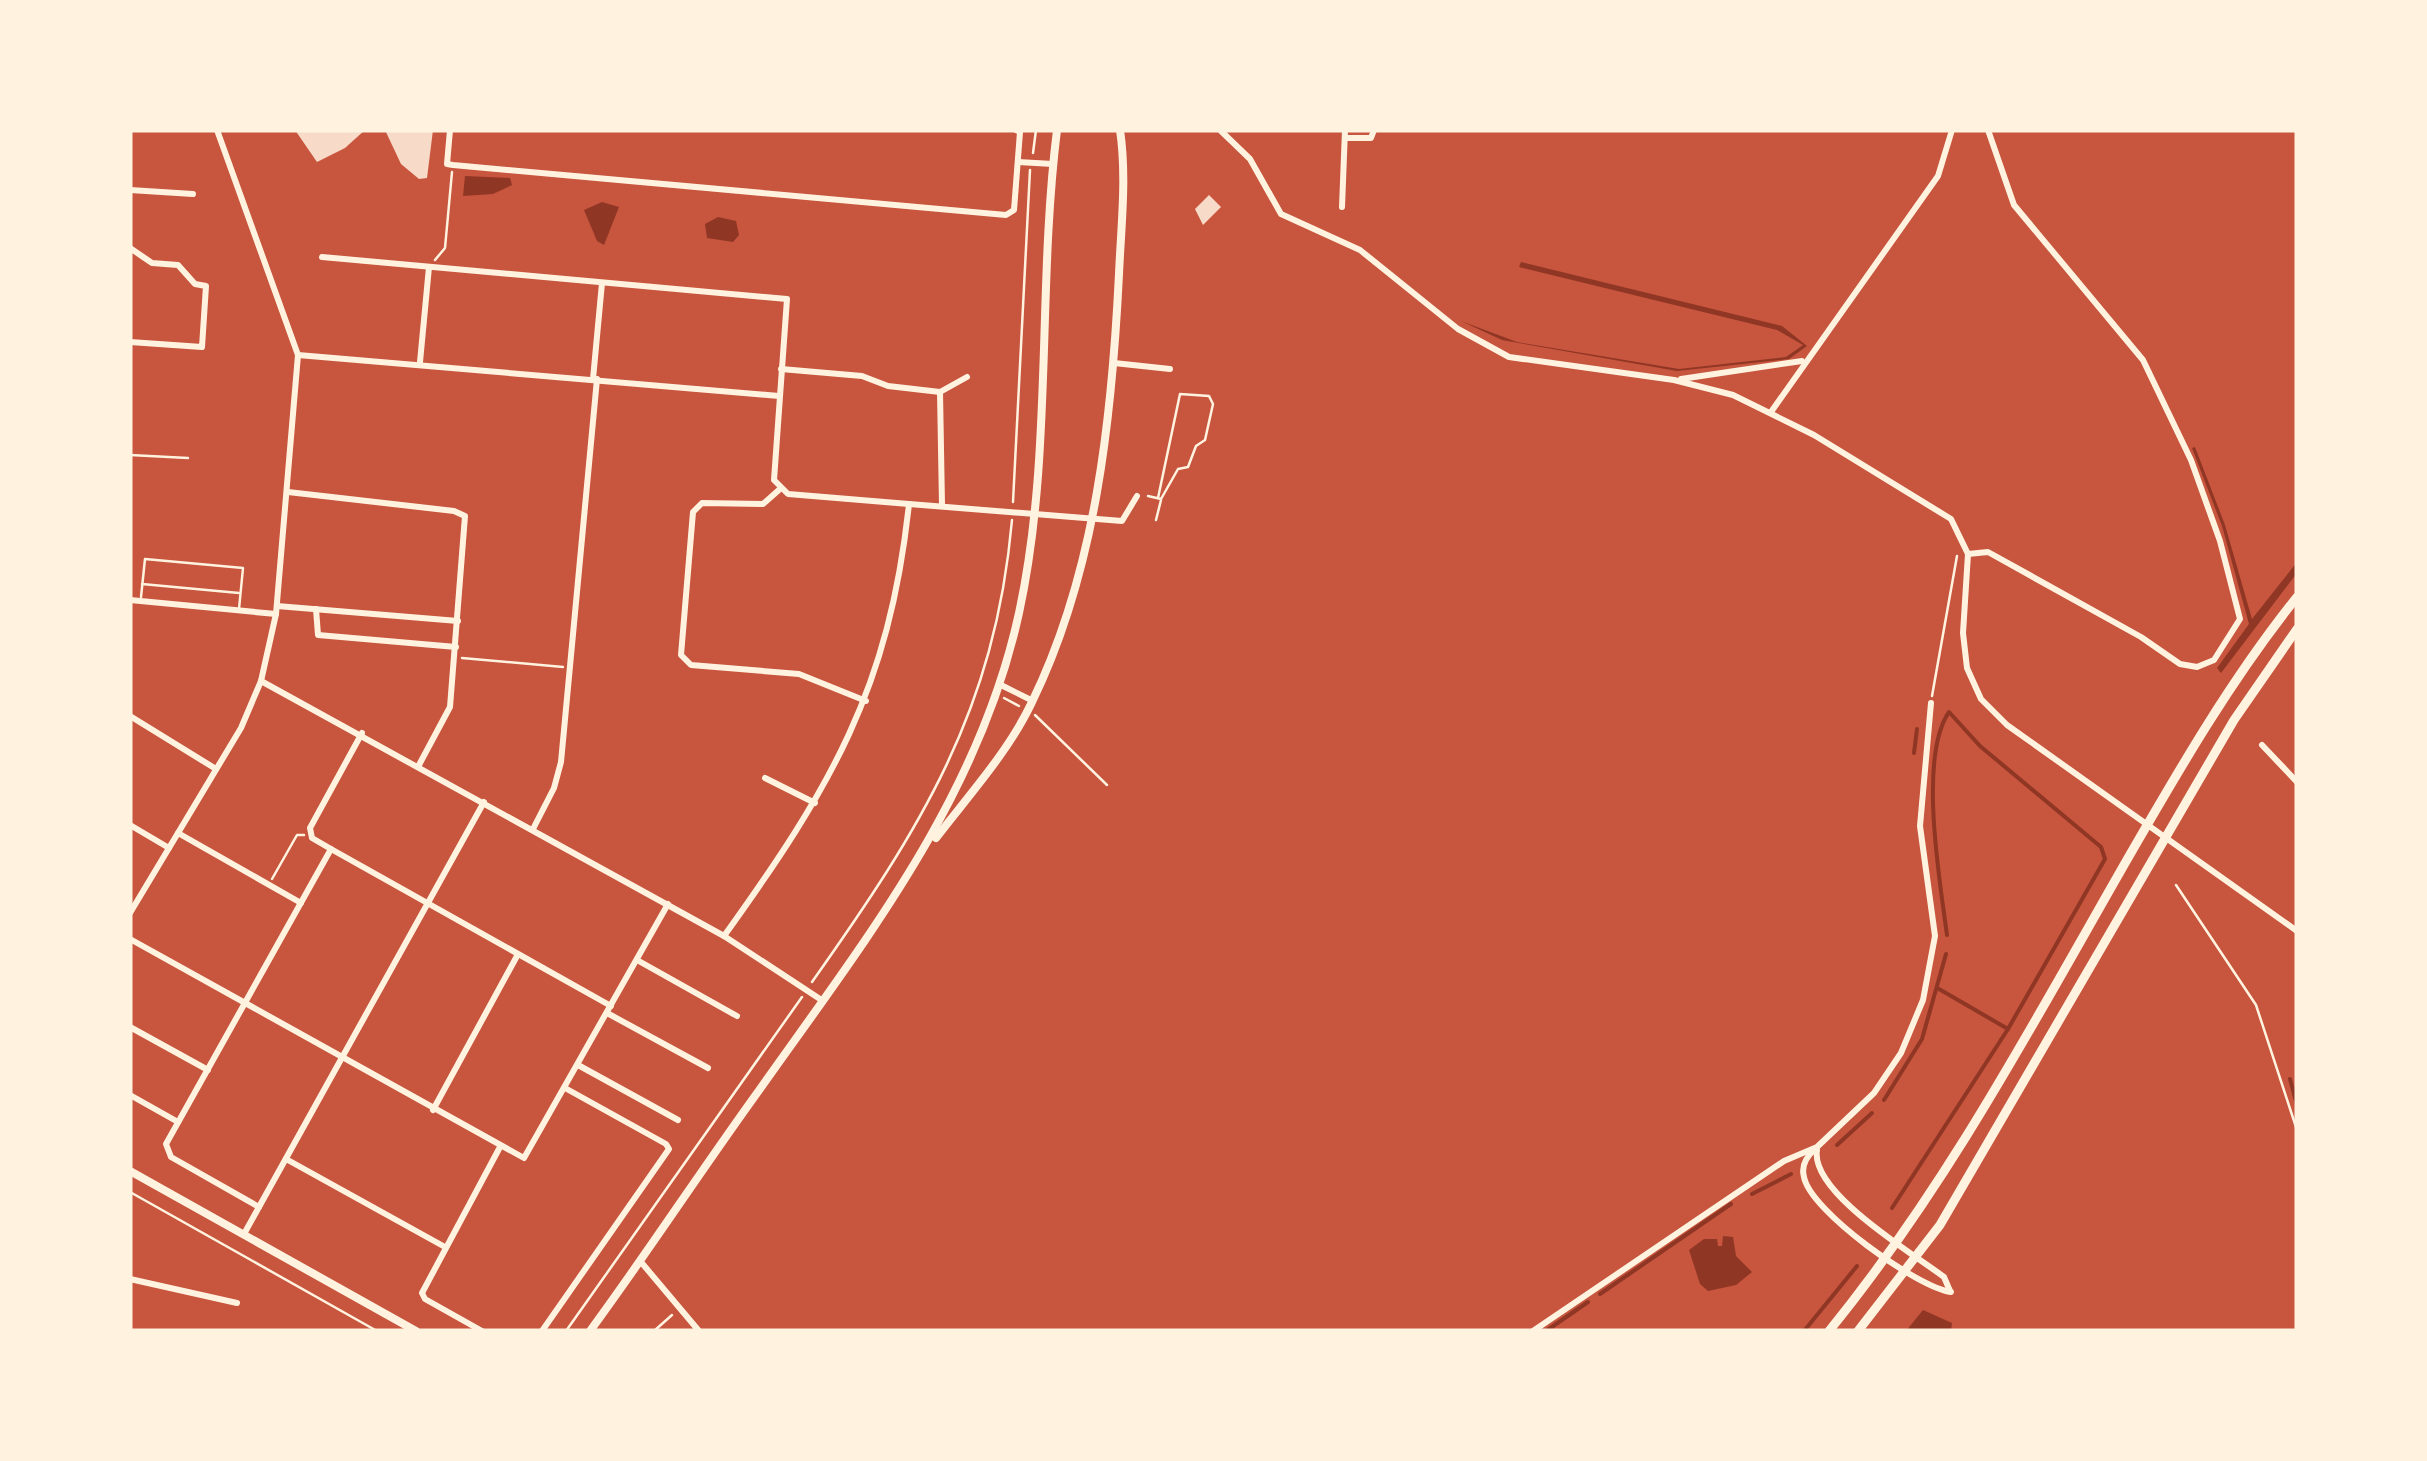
<svg xmlns="http://www.w3.org/2000/svg" width="2427" height="1461" viewBox="0 0 2427 1461" font-family="'Sofia Sans Condensed',sans-serif">
<style>
.water{fill:#8f3625}
.lines{fill:none;stroke-linecap:round;stroke-linejoin:round}
.stream{stroke:#8f3625;stroke-width:4}
.building{fill:#f7dbc8}
.path{stroke:#fff3e0;stroke-width:2.5}
.service{stroke:#fff3e0;stroke-width:2.5}
.minor{stroke:#fff3e0;stroke-width:6}
.tertiary{stroke:#fff3e0;stroke-width:8}
.primary{stroke:#fff3e0;stroke-width:9}
</style>
<rect width="100%" height="100%" fill="#c8553d"/>
<g class="water">
<path d="M465 176 510 178 512 185 493 194 463 196Z"/>
<path d="M602 202 619 207 604 245 597 241 584 210Z"/>
<path d="M718 217 736 221 739 235 733 242 707 238 705 224Z"/>
<path d="M1521 262 1782 326 1807 346 1789 359 1677 371 1502 340 1461 321 1517 342 1679 369 1786 357 1803 345 1777 330 1519 267Z"/>
<path d="M2195 447 2225 525 2252 619 2297 562V573L2221 673 2217 668 2249 624 2222 526 2192 448Z"/>
<path d="M1723 1236 1733 1237 1736 1256 1752 1272 1736 1285 1708 1291 1700 1284 1689 1250 1704 1239H1717L1718 1246H1722Z"/>
<path d="M1923 1310 1952 1323 1951 1331H1906Z"/>
</g>
<g class="lines">
<g class="stream">
<path d="M1914 753 1917 729"/>
<path d="M1939 989 2008 1029"/>
<path d="M2290 1079 2297 1105"/>
<path d="M1884 1100 1922 1039 1946 954"/>
<path d="M1837 1145 1872 1113"/>
<path d="M1752 1194 1791 1174"/>
<path d="M1892 1208 2008 1029 2105 859 2101 847 1980 746 1949 712C1918 757 1940 882 1947 935"/>
<path d="M1600 1294 1731 1204"/>
<path d="M1546 1331 1588 1302"/>
<path d="M1804 1331 1857 1266"/>
</g>
</g>
<g class="building">
<path d="M295 130H365L345 148 317 162Z"/>
<path d="M385 130H433L427 178 419 179 401 164Z"/>
<path d="M1209 195 1221 207 1203 225 1195 209Z"/>
</g>
<g class="lines">
<g class="path">
<path d="M1033 153 1036 130"/>
<path d="M435 260 445 248 452 172"/>
<path d="M130 455 188 458"/>
<path d="M1148 496 1161 499 1178 469 1188 467 1196 446 1205 440 1213 404 1209 396 1180 394 1158 498"/>
<path d="M1013 502 1030 170"/>
<path d="M1156 520 1161 500"/>
<path d="M462 658 563 667"/>
<path d="M1932 696 1957 556"/>
<path d="M1004 698 1019 706"/>
<path d="M1035 715 1107 785"/>
<path d="M272 879 297 835H304"/>
<path d="M2176 885 2256 1005 2297 1130"/>
<path d="M812 982C920 829 995 712 1012 520"/>
<path d="M130 1192 377 1331"/>
<path d="M566 1331 802 997"/>
<path d="M654 1331 672 1315"/>
</g>
<g class="service">
<path d="M142 584 239 593"/>
<path d="M141 597 145 559 243 568 239 609"/>
</g>
<g class="minor">
<path d="M450 130 447 164 453 165 1006 215 1014 210 1020 132 1016 130"/>
<path d="M1220 130 1250 159 1281 214 1360 250 1458 329 1509 357 1674 380 1733 395 1814 435 1951 519 1968 554 1963 633 1967 668 1981 699 2007 725 2297 931"/>
<path d="M1345 138H1371L1374 130"/>
<path d="M1018 162 1053 164"/>
<path d="M130 190 193 194"/>
<path d="M1342 207 1345 130"/>
<path d="M130 248 152 263 178 265 195 284 206 286 202 347 130 342"/>
<path d="M322 257 787 299 774 480 788 494 909 504"/>
<path d="M298 355 779 396"/>
<path d="M420 362 429 267"/>
<path d="M1114 363 1170 369"/>
<path d="M781 369 862 376 888 386 940 392 942 505"/>
<path d="M593 379 602 283"/>
<path d="M1681 379 1802 361"/>
<path d="M940 392 967 377"/>
<path d="M1771 412 1938 176 1952 130"/>
<path d="M780 489 763 504 702 503 693 512 681 655 691 665 799 674 866 701"/>
<path d="M288 492 454 511 465 516 450 707 419 765"/>
<path d="M1968 554 1988 552 2141 637 2180 664 2197 667 2214 660 2240 619 2220 541 2191 460 2143 360 2014 205 1988 130"/>
<path d="M130 600 276 614"/>
<path d="M277 606 458 621"/>
<path d="M316 609 318 635 456 647"/>
<path d="M261 681 724 936 823 1001"/>
<path d="M999 684 1033 701"/>
<path d="M130 716 216 769"/>
<path d="M2262 745 2297 782"/>
<path d="M765 778 815 803"/>
<path d="M130 825 169 848"/>
<path d="M533 829 554 788 561 762 597 379"/>
<path d="M178 833 301 903"/>
<path d="M331 849 611 1006"/>
<path d="M130 913 241 728 261 681 276 614 298 355 217 130"/>
<path d="M724 936C831 787 889 690 909 504L1122 521 1137 496"/>
<path d="M130 939 524 1158 668 904"/>
<path d="M637 960 737 1016"/>
<path d="M607 1013 708 1068"/>
<path d="M130 1027 208 1070"/>
<path d="M578 1065 678 1120"/>
<path d="M130 1095 178 1122"/>
<path d="M433 1110 517 956"/>
<path d="M1815 1149C1807 1156 1801 1166 1804 1177 1810 1211 1918 1288 1951 1292"/>
<path d="M1817 1150C1810 1192 1912 1253 1944 1277L1950 1291"/>
<path d="M286 1159 445 1247"/>
<path d="M259 1207 171 1157 166 1144 331 849 312 838 310 828 362 733"/>
<path d="M244 1234 484 802"/>
<path d="M641 1262 699 1331"/>
<path d="M130 1279 237 1303"/>
<path d="M482 1331 425 1299 422 1293 500 1147"/>
<path d="M542 1331 669 1149 666 1144 565 1088"/>
<path d="M1533 1331 1784 1161 1817 1147 1874 1093 1901 1053 1923 1000 1935 936 1920 826 1931 703"/>
</g>
<g class="tertiary">
<path d="M936 838C969 795 1009 751 1032 702 1096 571 1112 417 1119 274 1121 227 1127 177 1120 130"/>
<path d="M130 1171 416 1331"/>
<path d="M590 1331C648 1252 702 1169 760 1089 866 939 979 797 1019 613 1053 456 1037 290 1057 130"/>
</g>
<g class="primary">
<path d="M1829 1331C1948 1185 2035 1020 2128 858 2180 768 2232 678 2297 597"/>
<path d="M1858 1331 1940 1225 2234 720 2297 629"/>
</g>
</g>
<rect width="2427" height="1461" fill="none" stroke="#fff3e0" stroke-width="265"/>
</svg>
